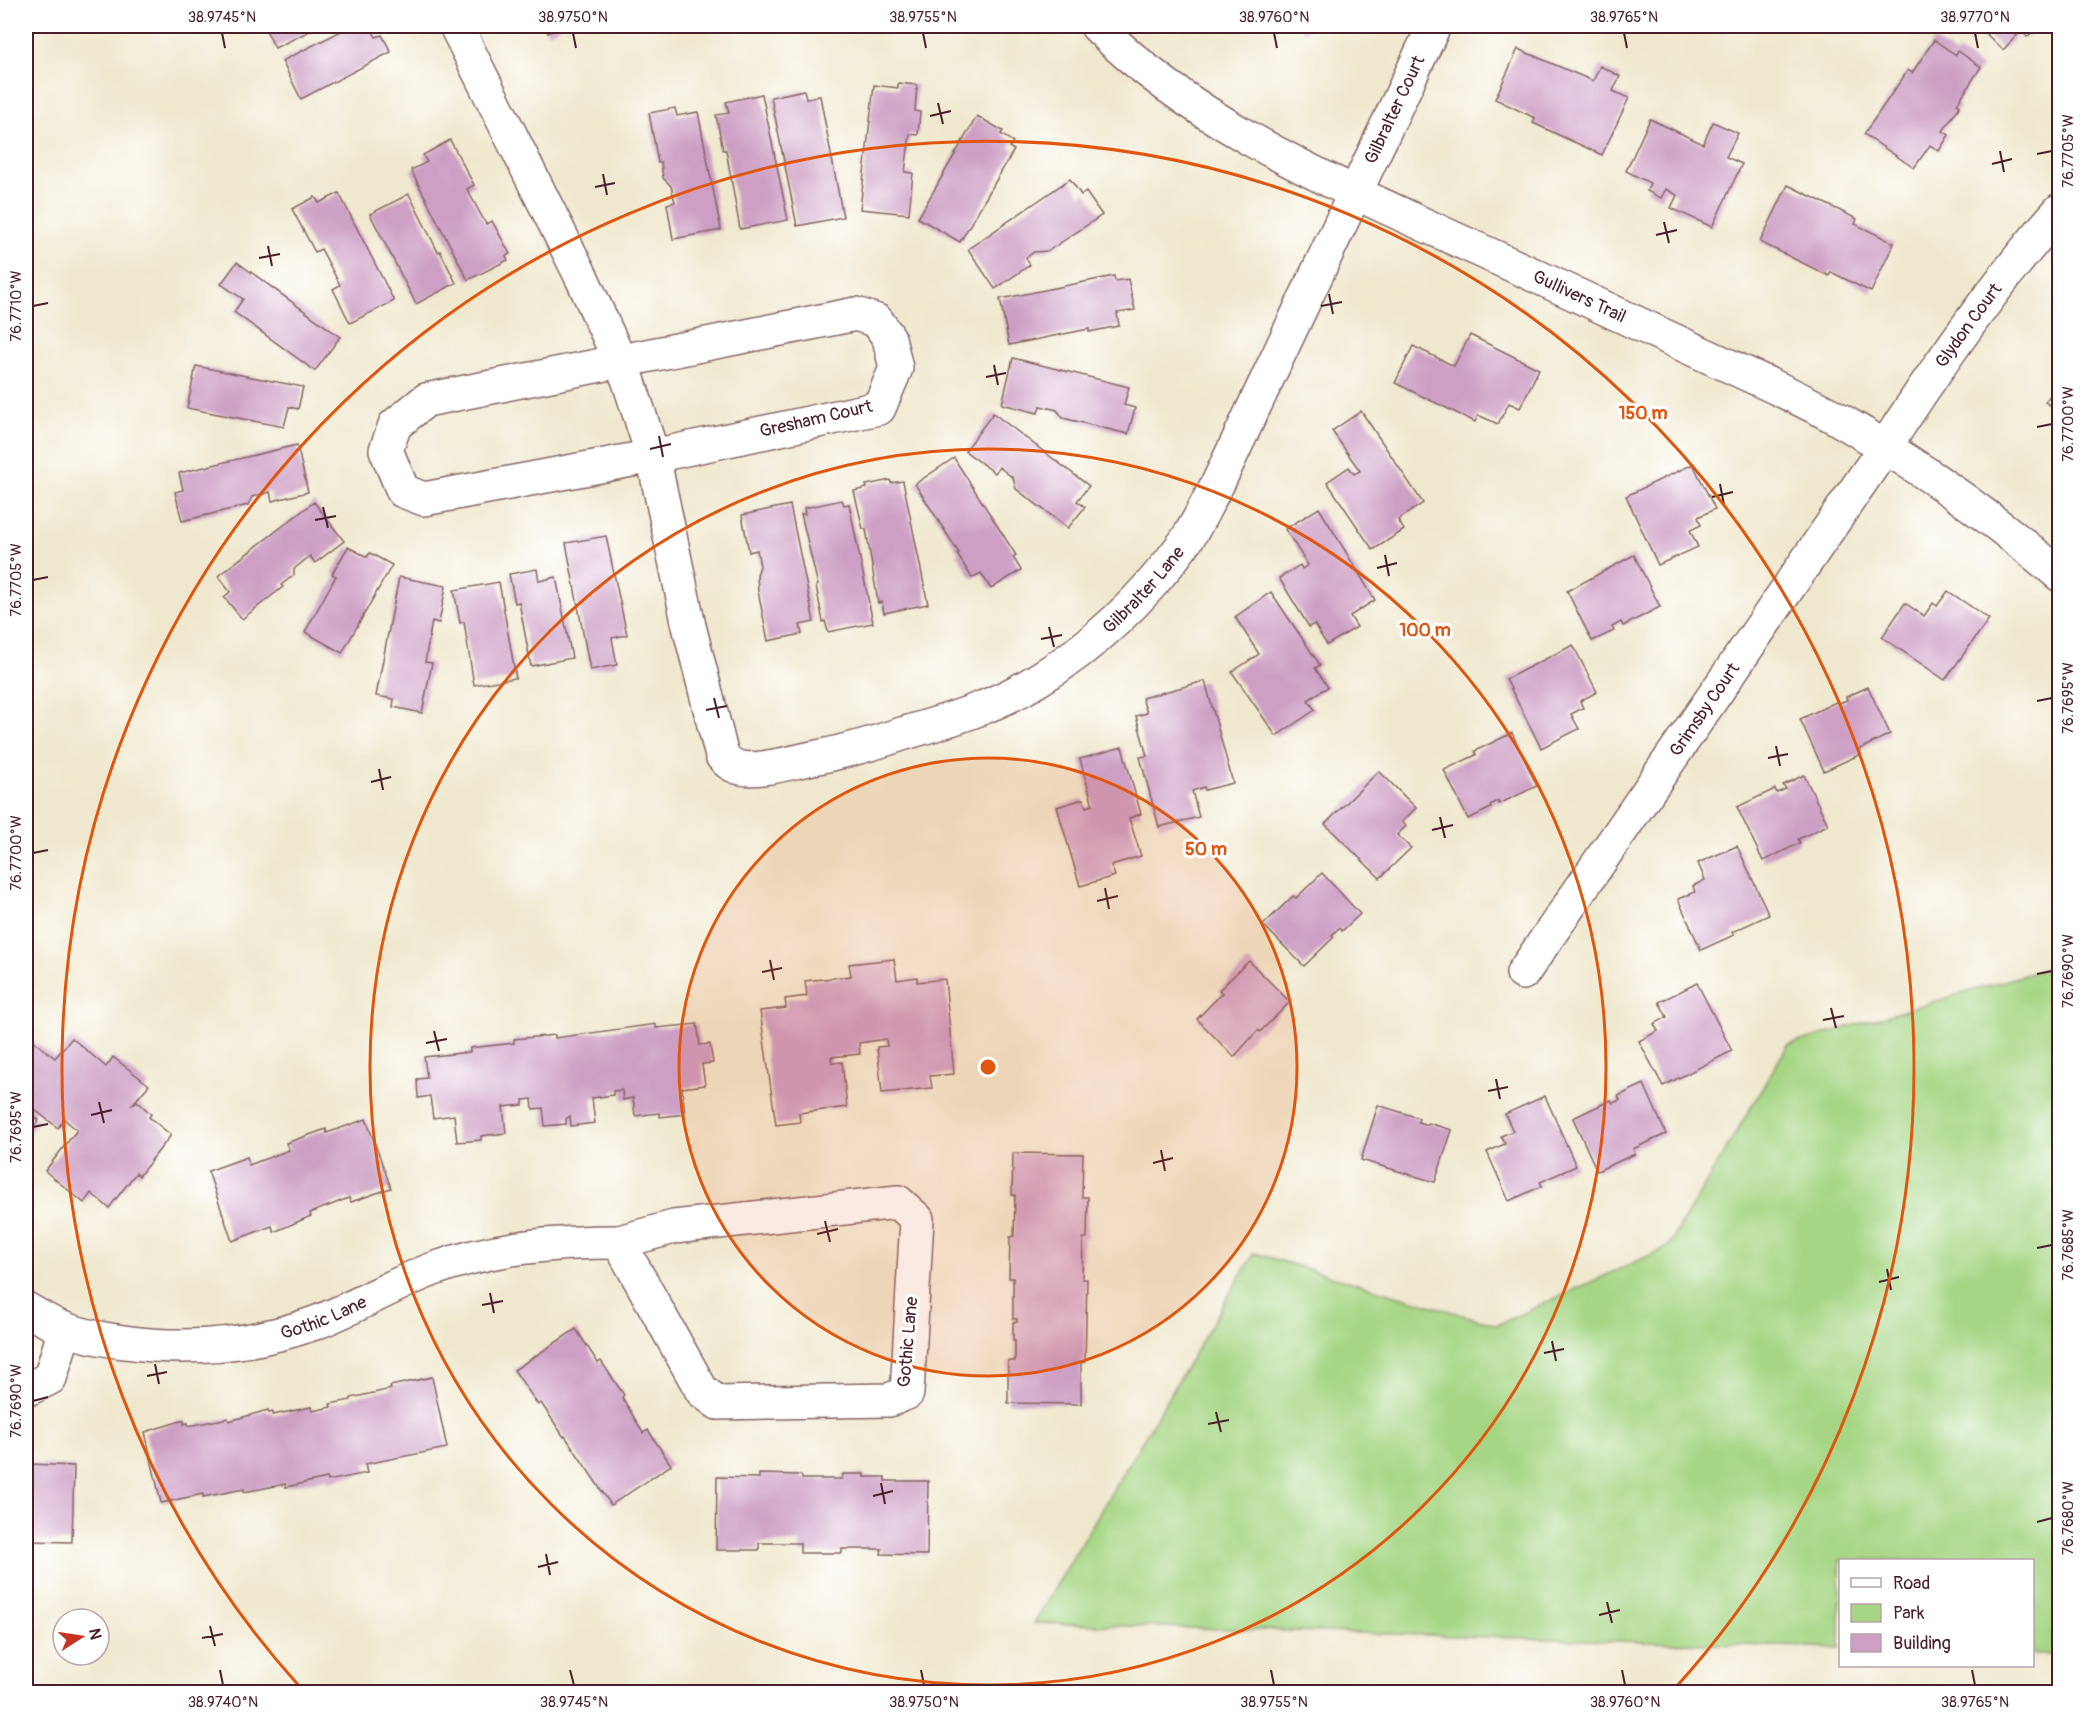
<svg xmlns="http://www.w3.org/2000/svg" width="2085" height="1718" viewBox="0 0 2085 1718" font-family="Pangolin,sans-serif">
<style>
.green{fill:#a6d684;stroke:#787a58;stroke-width:1.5}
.building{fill:#cd9fc5}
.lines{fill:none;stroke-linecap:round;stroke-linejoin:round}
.minor-casing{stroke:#846564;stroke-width:36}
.minor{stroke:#fff;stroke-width:33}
.ticks{fill:none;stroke:#4a1f2b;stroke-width:2}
.ring{fill:none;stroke:#e0560e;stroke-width:3}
.labels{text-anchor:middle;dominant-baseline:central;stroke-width:6;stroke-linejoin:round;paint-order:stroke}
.street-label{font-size:18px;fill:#4a1f2b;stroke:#fff}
.centre{fill:#e0560e;stroke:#fff;stroke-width:3}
.ring-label{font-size:18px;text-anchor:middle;font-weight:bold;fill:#e0560e;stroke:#fff;stroke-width:6;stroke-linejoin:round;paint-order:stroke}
.neatline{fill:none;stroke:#4a1f2b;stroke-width:2}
.ticks-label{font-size:15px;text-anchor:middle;fill:#4a1f2b}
</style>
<rect width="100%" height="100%" fill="#fff"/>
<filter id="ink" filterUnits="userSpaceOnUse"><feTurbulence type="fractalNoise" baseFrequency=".0167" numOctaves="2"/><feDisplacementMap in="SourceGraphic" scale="12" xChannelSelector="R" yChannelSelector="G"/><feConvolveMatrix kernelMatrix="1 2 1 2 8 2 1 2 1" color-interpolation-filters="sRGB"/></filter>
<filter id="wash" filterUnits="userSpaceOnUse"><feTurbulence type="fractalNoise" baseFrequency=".008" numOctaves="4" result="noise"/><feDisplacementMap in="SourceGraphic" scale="24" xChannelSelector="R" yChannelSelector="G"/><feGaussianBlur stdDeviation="1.35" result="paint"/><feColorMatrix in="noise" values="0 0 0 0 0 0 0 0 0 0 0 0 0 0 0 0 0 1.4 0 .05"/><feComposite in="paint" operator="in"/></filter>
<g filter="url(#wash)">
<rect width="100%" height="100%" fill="#f0e8ce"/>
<path class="green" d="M2058 965 2060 968 2059 1654H2033L2032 1560H1840V1648L1034 1623 1254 1253 1497 1325 1668 1247 1788 1045Z"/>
<g id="blocks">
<g class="building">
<path d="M264 26H320L275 48Z"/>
<path d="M351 26H370L376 37 382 35 391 52 301 99 282 61Z"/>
<path d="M544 26H563L548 33Z"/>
<path d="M1297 26H1310L1305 32Z"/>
<path d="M1978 26H2039L2027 37 2021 31 2003 50Z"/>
<path d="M1934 40 1956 55 1958 51 1981 67 1957 104 1960 106 1943 131 1949 135 1939 151 1930 145 1914 168 1864 134 1908 70 1912 73Z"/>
<path d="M1518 49 1593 81 1600 66 1620 76 1613 91 1629 98 1602 155 1533 123 1535 118 1495 99Z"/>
<path d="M898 83 917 85 915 111 920 112 918 135 910 134 905 172 913 173 909 214 860 209 874 85 898 88Z"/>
<path d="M804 90 806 99 820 96 843 217 797 226 771 97Z"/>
<path d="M762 94 788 220 740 229 726 150H723L716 115 729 113 726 102Z"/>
<path d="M675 108 677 116 698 112 721 230 673 239 667 204 675 202 671 186 663 178 661 162 658 163 649 113Z"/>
<path d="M977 116 1003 131 1001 134 1013 142 1009 147 1014 150 960 242 918 218Z"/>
<path d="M1650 119 1703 144 1713 122 1738 133 1726 157 1742 164 1712 227 1671 208 1677 195 1666 189 1661 198 1647 191 1650 183 1626 171Z"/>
<path d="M450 140 474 185 467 189 486 224 492 221 510 254 506 256 508 260 468 280 411 170 427 162 423 155Z"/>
<path d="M1070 179 1081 195 1086 192 1102 215 1048 251 1034 252 1026 258 1030 265 995 289 968 249Z"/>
<path d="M1788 185 1857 219 1855 224 1894 243 1871 292 1831 272 1829 276 1760 242Z"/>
<path d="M339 193 394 301 350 323 333 289 340 285 321 249 315 252 292 209 315 197 319 203Z"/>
<path d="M409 194 438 252 440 251 456 283 416 304 370 214Z"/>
<path d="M237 262 340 337 315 371 234 312 243 299 221 284Z"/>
<path d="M1114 276 1115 281 1128 279 1135 310 1117 313 1119 326 1089 332V329L1009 345 1000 299Z"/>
<path d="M1470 335 1539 369 1520 408 1509 403 1498 424 1478 415 1475 422 1395 383 1413 346 1454 366Z"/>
<path d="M1013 358 1129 387 1124 405 1135 408 1128 434 1063 418 1057 410 1040 406 1038 413 1002 404Z"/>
<path d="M196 366 303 387 298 409 289 407 284 427 187 408Z"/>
<path d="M2060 382V412L2045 402Z"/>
<path d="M1361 411 1423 503 1398 520 1404 530 1373 550 1327 482 1349 467 1354 474 1360 471 1332 431Z"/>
<path d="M993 413 1089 486 1077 501 1085 507 1068 528 1016 489 1013 478 999 467 995 473 965 451Z"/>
<path d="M297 445 308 492 272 501 270 492 252 497 248 505 182 521 175 492 183 490 179 473Z"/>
<path d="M954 458 1016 555 1013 557 1021 570 991 589 981 573 972 578 957 554 959 553 915 484Z"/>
<path d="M1693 464 1715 509 1698 517 1701 525 1690 530 1698 547 1658 565 1626 496Z"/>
<path d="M890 480 891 483 903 481 928 604 884 613 882 602 878 603 866 529H863L854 491 867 488 866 485Z"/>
<path d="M842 500 844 505 849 504 873 623 828 632 825 621 823 622 816 586 818 585 801 514H805L804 508Z"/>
<path d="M314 502 344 541 315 563 310 556 294 569V575L281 585 283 587 242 619 224 597 230 592 218 576Z"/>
<path d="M790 505 814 622 800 625 802 634 768 641 758 591 757 575 760 566 757 550 749 552 742 515Z"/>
<path d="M1319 508 1375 600 1350 616 1357 627 1327 645 1314 624 1309 627 1279 578 1300 565 1302 569 1308 565 1285 529Z"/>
<path d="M606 536 627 635 612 638 617 665 590 670 566 543Z"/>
<path d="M348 547 367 557 370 553 392 565 342 653 305 632 336 576 332 574Z"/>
<path d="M1634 555 1660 607 1623 626 1621 622 1612 627 1614 631 1592 641 1567 591Z"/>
<path d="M537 569 539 581 556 577 572 658 531 666 519 602 515 603 509 574Z"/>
<path d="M399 577 446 586 439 623 432 621 425 662 432 663 422 713 393 707 394 699 376 696Z"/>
<path d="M499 582 516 678 474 685 464 622 460 623 454 590Z"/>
<path d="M1948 591 1989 619 1945 680 1882 637 1905 603 1924 616 1933 603 1937 606Z"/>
<path d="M1271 592 1320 665 1315 668 1328 687 1308 700 1315 710 1276 736 1232 672 1259 654 1235 617Z"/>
<path d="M1573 645 1597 692 1580 701 1583 708 1571 714 1579 729 1541 748 1506 679Z"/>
<path d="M1205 681 1233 783 1205 790 1204 787 1192 791 1199 817 1159 827 1140 757 1147 756 1136 716 1147 713 1142 698Z"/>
<path d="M1868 687 1890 734 1860 749 1861 754 1824 771 1800 719 1838 701 1839 703 1847 700 1846 697Z"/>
<path d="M1512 733 1537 786 1499 804 1498 801 1490 805 1491 808 1468 819 1444 770 1476 755 1475 751Z"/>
<path d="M1122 747 1141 814 1129 818 1141 856 1111 865 1115 876 1080 886 1057 807 1083 799 1086 807 1093 805 1080 759Z"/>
<path d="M1379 771 1416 808 1402 822 1406 826 1397 835 1411 848 1380 878 1325 824Z"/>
<path d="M1804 775 1828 825 1798 839 1800 843 1763 861 1737 807 1775 789 1777 793 1786 789 1783 785Z"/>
<path d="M1737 846 1769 915 1732 932 1734 935 1701 950 1678 899 1695 892 1693 886 1705 880 1698 863Z"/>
<path d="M1322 873 1360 914 1342 931 1339 928 1332 935 1334 937 1304 966 1263 925 1293 896 1296 898Z"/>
<path d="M894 959 897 980 917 977V982L945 979 954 1074 930 1076 932 1088 882 1093 877 1047 887 1046 886 1039 859 1043 860 1054 831 1057 832 1063 842 1062 847 1107 799 1113 800 1122 776 1125 760 1011 786 1008 785 999 807 996 805 981 851 976 849 964Z"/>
<path d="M1249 961 1290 1002 1260 1032 1258 1030 1234 1057 1197 1019 1222 993 1219 990Z"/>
<path d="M1697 983 1732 1051 1663 1086 1639 1041 1658 1031 1654 1024 1667 1017 1659 1002Z"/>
<path d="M656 1024V1028L697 1024 700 1045 710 1044 713 1063 702 1064 705 1085 682 1088 685 1114 660 1117 659 1113 635 1116 633 1098 623 1100 622 1090 613 1091V1095L592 1098 595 1123 571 1126 570 1116 566 1119V1124L545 1126 543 1108 533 1109 532 1099 523 1100V1105L503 1107 506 1133 481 1136V1140L457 1142 454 1115 433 1118 430 1096 418 1098 417 1079 427 1078 424 1057 470 1052V1048L514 1043V1039L555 1035V1038Z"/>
<path d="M26 1035 55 1058 72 1038 106 1067 113 1057 149 1085 131 1106 137 1101 151 1114 149 1117 171 1135 139 1176 136 1173 109 1208 91 1193 84 1203 45 1171 77 1130 64 1119 58 1128 35 1110 31 1115 39 1120 26 1137Z"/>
<path d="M1644 1084 1666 1134 1633 1149 1635 1154 1597 1171 1573 1118 1611 1100 1613 1103 1620 1100 1618 1096Z"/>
<path d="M1545 1096 1576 1166 1540 1182 1542 1186 1509 1201 1487 1152 1505 1144 1501 1136 1513 1131 1505 1114Z"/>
<path d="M1378 1105 1419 1118 1418 1122 1427 1125 1428 1123 1452 1130 1435 1182 1361 1160Z"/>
<path d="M366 1119 391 1188 351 1202 349 1198 310 1213 311 1216 274 1232 272 1226 232 1241 208 1171 247 1157 249 1165 289 1150 286 1143 326 1129 327 1133Z"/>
<path d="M1013 1153 1083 1154 1082 1197H1088L1087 1238H1083L1082 1279H1087L1085 1362 1081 1363V1404L1008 1403V1361H1015V1341H1013V1322H1017V1319H1013V1278H1009L1010 1237 1014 1236 1015 1195H1012Z"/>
<path d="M576 1329 598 1363 601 1361 624 1395 622 1397 643 1433 648 1430 671 1465 611 1505 565 1436 564 1437 541 1403 538 1405 514 1370Z"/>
<path d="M432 1377 447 1448 365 1464 367 1473 328 1481 327 1478 286 1487 285 1484 244 1492V1489L203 1497V1494L161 1503 145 1432 184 1420V1424L188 1423 189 1426 228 1418 229 1421 268 1410 269 1413 273 1412V1415L311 1407 312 1411 331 1407 330 1404 351 1400V1398L391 1389 390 1386Z"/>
<path d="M26 1457H32L31 1464 74 1466 72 1542 28 1541V1537H26Z"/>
<path d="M759 1474 801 1475 802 1479H842L843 1474H864V1477H885V1481H928L927 1555 881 1554 882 1549H842V1553H800V1543H759V1550H716L717 1477 759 1478Z"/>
</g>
</g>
</g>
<g filter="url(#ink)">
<use href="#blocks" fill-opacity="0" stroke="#846564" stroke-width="1.5"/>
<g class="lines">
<g class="minor-casing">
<g id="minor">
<path id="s1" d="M456 26 582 278 628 379 653 456 689 626 722 756C726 761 731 765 737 767 756 773 792 762 813 758 844 752 875 743 905 733 950 720 996 706 1036 681 1094 646 1145 597 1185 542 1198 524 1207 502 1218 483L1434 26"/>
<path id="s2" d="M1097 26C1196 126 1339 185 1466 244 1544 279 1621 316 1699 352 1746 374 1795 395 1840 420 1915 463 1994 519 2060 575"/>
<path d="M856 314 877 321 889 338 896 368 879 408 653 456 424 499 403 491 386 450 395 425 426 400Z"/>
<path id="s3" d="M1523 973 1885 447C1938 365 1995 283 2060 210"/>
<path d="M898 1202 917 1219 907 1393 889 1400 718 1403 702 1391 619 1242 674 1227Z"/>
<path id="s4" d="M26 1309C36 1315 47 1321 57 1326 78 1335 101 1339 124 1342 189 1351 253 1345 315 1323 355 1308 392 1285 431 1270 491 1247 556 1242 619 1242"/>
<path d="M26 1390 50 1378 65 1329"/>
</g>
</g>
<use href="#minor" class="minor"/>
</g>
</g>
<path class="ticks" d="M222 33 225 48M573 33 576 48M923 33 926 48M1274 33 1277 48M1624 33 1627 48M1975 33 1978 48M938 103 943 124M930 116 951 111M2000 151 2004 172M2037 154 2052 151M1992 164 2012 159M603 174 607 195M595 187 615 183M1664 222 1669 243M1656 235 1677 230M268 246 272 266M259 258 280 254M1329 294 1333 314M33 306 48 303M1321 306 1342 302M994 365 998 385M986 377 1006 373M2037 427 2052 424M659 436 663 457M650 449 671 444M1720 484 1724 505M1712 497 1733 492M323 507 328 528M315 520 336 516M1385 555 1389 576M1377 568 1397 563M33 580 48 577M1049 627 1054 647M1041 639 1062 635M714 698 719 718M2037 701 2052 698M706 710 727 706M1776 746 1780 766M1768 758 1788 754M379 769 383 790M371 782 391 777M1440 817 1445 838M1432 830 1453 825M33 853 48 850M1105 888 1109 909M1097 901 1118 896M770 960 774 980M762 972 782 968M2037 974 2052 971M1831 1008 1836 1028M1823 1020 1844 1016M434 1031 439 1051M426 1043 447 1039M1496 1079 1500 1099M1488 1091 1508 1087M99 1102 104 1123M91 1115 112 1110M33 1127 48 1124M1161 1150 1165 1171M1153 1163 1173 1158M825 1221 830 1242M817 1234 838 1229M2037 1248 2052 1245M1887 1269 1891 1290M1879 1282 1899 1277M490 1293 494 1313M482 1305 503 1301M1552 1341 1556 1361M1544 1353 1564 1349M155 1364 159 1384M147 1376 167 1372M33 1401 48 1397M1216 1412 1221 1432M1208 1424 1229 1420M881 1483 885 1504M873 1496 893 1491M2037 1522 2052 1518M546 1554 550 1575M538 1567 558 1562M1607 1602 1612 1623M1599 1615 1620 1610M210 1626 215 1646M202 1638 223 1634M220 1670 223 1685M570 1670 574 1685M921 1670 924 1685M1271 1670 1274 1685M1622 1670 1625 1685M1972 1670 1975 1685"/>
<circle cx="988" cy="1067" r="309" fill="#e0560e" fill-opacity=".12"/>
<g class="ring">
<circle cx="988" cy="1067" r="309"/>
<circle cx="988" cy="1067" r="618"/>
<path d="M300 1687A926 926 0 1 1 1676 1687"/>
</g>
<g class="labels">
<g class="street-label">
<text stroke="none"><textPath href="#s1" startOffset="1800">Gilbralter Court</textPath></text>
<text stroke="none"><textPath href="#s2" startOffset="556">Gullivers Trail</textPath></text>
<text stroke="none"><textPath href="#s3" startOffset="786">Glydon Court</textPath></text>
<text transform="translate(816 419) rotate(-13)">Gresham Court</text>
<text stroke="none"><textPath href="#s1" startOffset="1256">Gilbralter Lane</textPath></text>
<text stroke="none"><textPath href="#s3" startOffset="320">Grimsby Court</textPath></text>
<text stroke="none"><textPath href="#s4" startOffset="308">Gothic Lane</textPath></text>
<text transform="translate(908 1342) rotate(-85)">Gothic Lane</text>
</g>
</g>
<circle cx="988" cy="1067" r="9" class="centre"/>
<g class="ring-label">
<text x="1643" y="419">150 m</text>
<text x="1425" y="636">100 m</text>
<text x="1206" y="855">50 m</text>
</g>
<rect width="2085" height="1718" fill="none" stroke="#fff" stroke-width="66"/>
<rect x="1839" y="1559" width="195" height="108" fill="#ffffff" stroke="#b7a5aa" stroke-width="1.5"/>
<rect x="1851" y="1578" width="30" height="9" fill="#ffffff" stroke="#b7a5aa" stroke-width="1.5"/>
<text x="1893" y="1589" font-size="18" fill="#4a1f2b">Road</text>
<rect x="1851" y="1604" width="30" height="18" fill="#a6d684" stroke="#b7a5aa" stroke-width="1.5"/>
<text x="1893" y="1619" font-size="18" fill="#4a1f2b">Park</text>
<rect x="1851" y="1634" width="30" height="18" fill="#cd9fc5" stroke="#b7a5aa" stroke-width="1.5"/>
<text x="1893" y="1649" font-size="18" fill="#4a1f2b">Building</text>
<g transform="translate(81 1637) rotate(78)"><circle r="28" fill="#ffffff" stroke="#b7a5aa" stroke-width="1.5"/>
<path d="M0-4.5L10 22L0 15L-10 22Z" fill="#c8321e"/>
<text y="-9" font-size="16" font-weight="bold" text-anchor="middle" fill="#4a1f2b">N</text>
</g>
<rect x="33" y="33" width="2019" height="1652" class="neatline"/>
<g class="ticks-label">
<text x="222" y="22">38.9745°N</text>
<text x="573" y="22">38.9750°N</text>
<text x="923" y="22">38.9755°N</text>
<text x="1274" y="22">38.9760°N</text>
<text x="1624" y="22">38.9765°N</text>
<text x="1975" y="22">38.9770°N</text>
<text transform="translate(2068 151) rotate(-90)" y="5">76.7705°W</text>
<text transform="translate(16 306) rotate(-90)" y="5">76.7710°W</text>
<text transform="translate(2068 424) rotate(-90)" y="5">76.7700°W</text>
<text transform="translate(16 580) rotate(-90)" y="5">76.7705°W</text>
<text transform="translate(2068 698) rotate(-90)" y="5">76.7695°W</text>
<text transform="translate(16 853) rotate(-90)" y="5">76.7700°W</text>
<text transform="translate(2068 971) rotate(-90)" y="5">76.7690°W</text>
<text transform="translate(16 1127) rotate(-90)" y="5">76.7695°W</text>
<text transform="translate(2068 1245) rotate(-90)" y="5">76.7685°W</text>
<text transform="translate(16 1401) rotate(-90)" y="5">76.7690°W</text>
<text transform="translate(2068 1518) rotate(-90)" y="5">76.7680°W</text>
<text x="223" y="1707">38.9740°N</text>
<text x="574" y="1707">38.9745°N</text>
<text x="924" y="1707">38.9750°N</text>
<text x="1274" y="1707">38.9755°N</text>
<text x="1625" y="1707">38.9760°N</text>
<text x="1975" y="1707">38.9765°N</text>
</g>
</svg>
